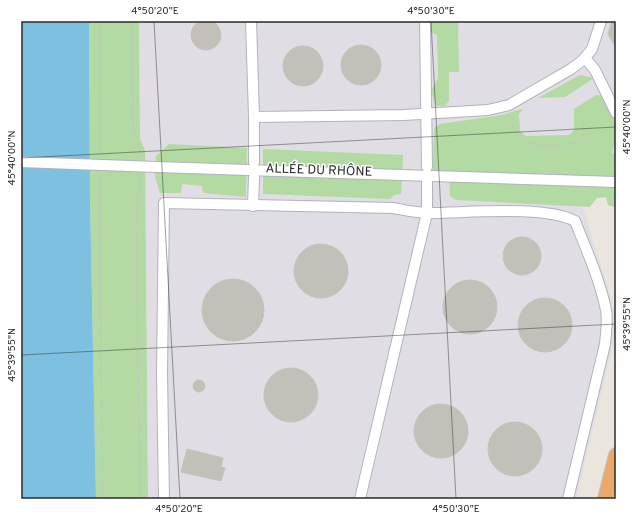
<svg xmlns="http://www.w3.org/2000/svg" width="637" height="520" viewBox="0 0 637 520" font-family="Overpass,sans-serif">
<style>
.industrial{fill:#e0dee4}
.green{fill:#b2daa2}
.water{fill:#7ec0df}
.building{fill:#c3c0b9;stroke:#c6c2b8}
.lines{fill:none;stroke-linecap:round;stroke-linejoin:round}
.minor-casing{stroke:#b2b3bc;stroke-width:12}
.highway-casing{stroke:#c3c3c3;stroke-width:16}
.path{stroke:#c3c3c3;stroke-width:1.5;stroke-dasharray:3 2;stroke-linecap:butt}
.minor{stroke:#fff;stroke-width:10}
.highway{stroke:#eaa96a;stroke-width:14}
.minor-bridge-casing{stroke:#b2b3bc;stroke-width:12;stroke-linecap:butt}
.minor-bridge{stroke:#fff;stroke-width:10}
.ticks{fill:none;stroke:#2a2a2a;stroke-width:1;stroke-opacity:0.45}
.labels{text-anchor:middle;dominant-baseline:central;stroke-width:3;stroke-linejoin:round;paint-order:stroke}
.street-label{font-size:13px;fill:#2a2a2a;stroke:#fff}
.neatline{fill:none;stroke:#2a2a2a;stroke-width:1.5}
.ticks-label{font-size:10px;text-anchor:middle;fill:#2a2a2a}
</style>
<rect width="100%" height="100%" fill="#eae6de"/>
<path class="industrial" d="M139 21H616V177L582 205 616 314V333L576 499H148L145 150 140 139Z"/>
<g class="green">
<path d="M89 21H139L140 139 145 150 148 499H96L90 198Z"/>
<path d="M431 21H458L459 72H449V101L445 106H436L431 91 438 78 437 35 431 32Z"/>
<path d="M580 75 594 78 565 97 538 98Z"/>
<path d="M596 95 606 96C614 115 619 133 612 153H616V208L608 205 606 197 597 198 590 207 456 200 450 196 449 171H433L434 128 440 124 502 115 521 109 523 110 519 114 520 131 526 136 569 135 574 130V109Z"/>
<path d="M169 144 247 148 246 197 203 193 202 186 182 184 181 193H160L155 177 156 156Z"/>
<path d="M263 149 403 155 401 194 394 195 390 199 263 194Z"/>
</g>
<path class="water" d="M21 21H89L90 198 96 499H21Z"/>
<g class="building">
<circle cx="206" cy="35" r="15"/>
<path d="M612 21H616V48L608 34Z"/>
<circle cx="361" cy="65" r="20"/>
<circle cx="303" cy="66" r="20"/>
<circle cx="522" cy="256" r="19"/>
<circle cx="321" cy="271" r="27"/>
<circle cx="233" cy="310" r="31"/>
<circle cx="470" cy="307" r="27"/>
<circle cx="545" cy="325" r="27"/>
<circle cx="291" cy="395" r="27"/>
<circle cx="199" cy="386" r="6"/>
<circle cx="441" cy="431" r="27"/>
<circle cx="515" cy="449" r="27"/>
<path d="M187 449 223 458 221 467 225 468 221 481 181 472Z"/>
</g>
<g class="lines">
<g class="minor-casing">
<g id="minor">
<path d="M251 21 254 117"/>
<path d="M425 21 427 167"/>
<path d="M585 58 595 70 616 113"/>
<path d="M254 162V117L404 115 488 110 509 105 571 69 583 60 592 49 601 21"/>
<path d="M157 167 616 182"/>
<path d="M253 206 254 177"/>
<path d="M164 499 162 374 164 203 393 208C404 210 417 213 429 213 466 213 544 205 575 221 586 249 600 280 606 310 608 321 606 333 605 344L568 499"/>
<path d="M360 499 427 213V182"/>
</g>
</g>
<g class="highway-casing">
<path id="highway" d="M605 499 616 455"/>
</g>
<g class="path">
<path d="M99 21 100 155"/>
<path d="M132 21 133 129 142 157"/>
<path d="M510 115C512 125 515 136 525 142 533 146 567 144 576 143 579 142 581 140 584 138L583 120"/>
<path d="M100 175 102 499"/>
<path d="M140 499 136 224 140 175"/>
</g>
<use href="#minor" class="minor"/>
<use href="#highway" class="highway"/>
<g class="minor-bridge-casing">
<path id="minor-bridge" d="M21 162 157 167"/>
</g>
<use href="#minor-bridge" class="minor-bridge"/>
</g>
<path class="ticks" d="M154 21 180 499M431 21 456 499M21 158 616 127M21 355 616 324"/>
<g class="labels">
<g class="street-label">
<text transform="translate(319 171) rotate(2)">ALLÉE DU RHÔNE</text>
</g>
</g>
<rect width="637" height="520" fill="none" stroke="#ffffff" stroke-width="44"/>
<rect x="22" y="22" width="593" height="476" class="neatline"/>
<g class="ticks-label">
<text x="155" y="14">4°50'20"E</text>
<text x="431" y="14">4°50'30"E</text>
<text transform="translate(626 127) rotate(-90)" y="4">45°40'00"N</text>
<text transform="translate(11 158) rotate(-90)" y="4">45°40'00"N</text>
<text transform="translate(626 324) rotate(-90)" y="4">45°39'55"N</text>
<text transform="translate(11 355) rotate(-90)" y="4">45°39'55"N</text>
<text x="179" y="512">4°50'20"E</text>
<text x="456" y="512">4°50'30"E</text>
</g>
</svg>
